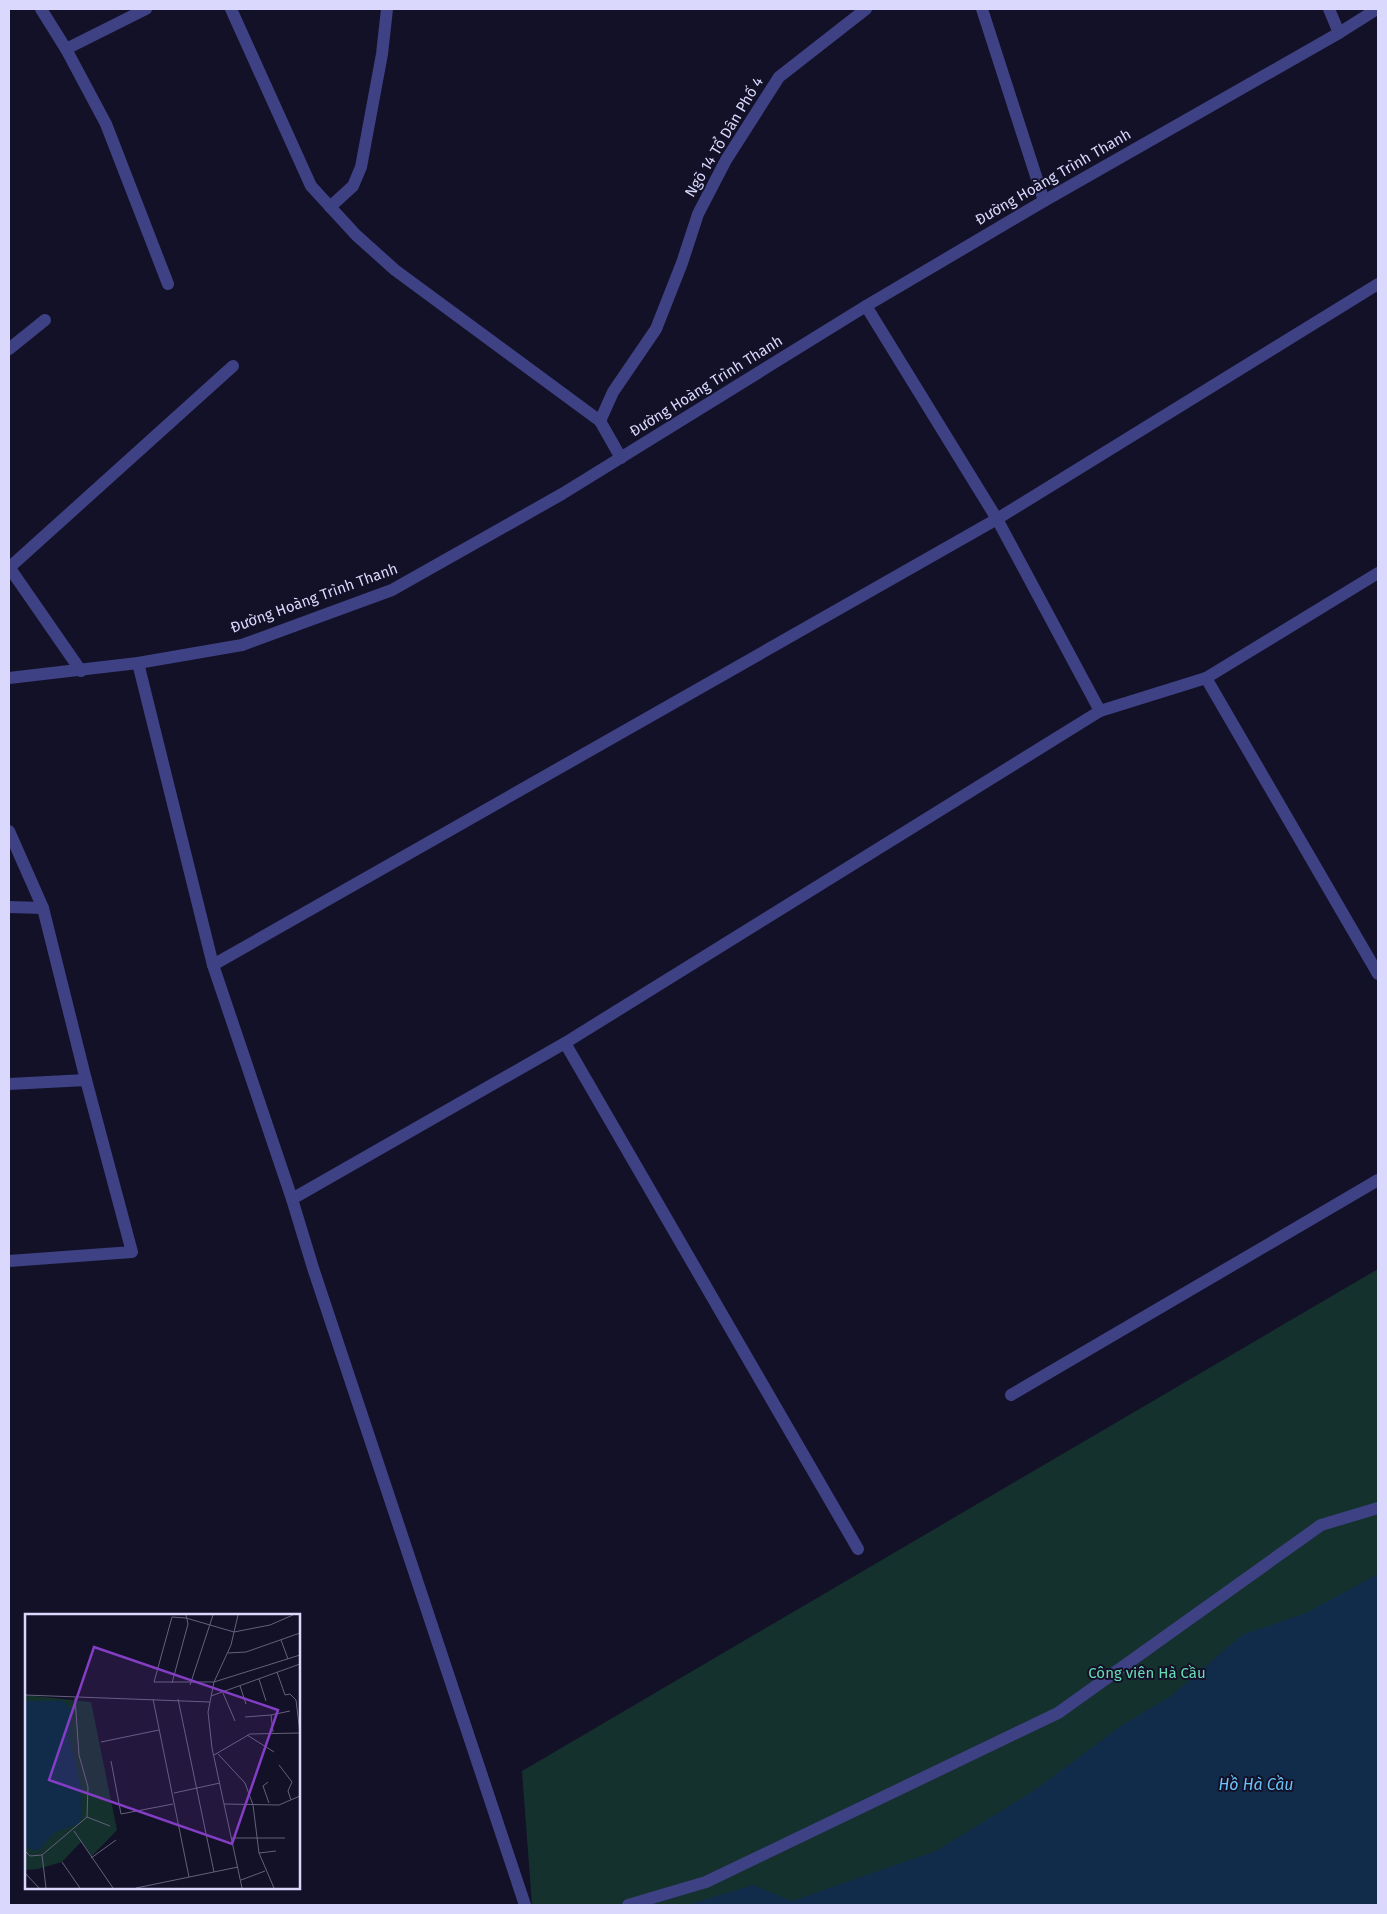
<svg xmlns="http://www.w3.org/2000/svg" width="1387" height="1914" viewBox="0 0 1387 1914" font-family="'Fira Sans',sans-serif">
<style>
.green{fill:#14312d}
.water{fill:#112c4b}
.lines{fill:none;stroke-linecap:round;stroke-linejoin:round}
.service{stroke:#3e4184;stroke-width:12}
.minor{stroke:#3e4184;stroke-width:12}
.tertiary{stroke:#3e4184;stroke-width:12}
.labels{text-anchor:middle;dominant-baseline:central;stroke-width:4;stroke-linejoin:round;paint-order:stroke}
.street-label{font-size:15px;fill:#dad8fd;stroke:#131127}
.park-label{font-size:15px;fill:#67dbb4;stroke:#131127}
.water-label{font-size:16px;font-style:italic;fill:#6bc3f8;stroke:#131127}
.inset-road{fill:none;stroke:#63617d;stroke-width:1}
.view{fill:#843dc5;fill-opacity:0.15;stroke:#843dc5;stroke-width:2.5}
.inset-edge{fill:none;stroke:#dad8fd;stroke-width:2.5}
</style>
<rect width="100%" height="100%" fill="#131127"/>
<path class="green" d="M1378 1269V1905H532L522 1771Z"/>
<path class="water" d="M1378 1574V1905H687L753 1885 792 1901 936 1851 1032 1792 1121 1726 1171 1696 1242 1635 1306 1613Z"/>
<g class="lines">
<g class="service">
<path d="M41 9 66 49"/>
<path d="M146 9 66 49 106 124 168 284"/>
<path d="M231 9 311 186 356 235 395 270 600 421 621 458"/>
<path d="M982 9 1044 201"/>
<path d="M1329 9 1339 33"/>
<path d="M330 207 353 186 361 167 382 54 387 9"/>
<path d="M866 306 997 519 1100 711"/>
<path d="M9 349 45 320"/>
<path d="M600 421 613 392 656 329 682 263 698 214 726 160 779 77 866 9"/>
<path d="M997 519 1378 284"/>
<path d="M10 567 233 366"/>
<path d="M1206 678 1378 974"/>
<path d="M565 1043 858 1549"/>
<path d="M292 1199 313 1268 525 1905"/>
<path d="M1011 1395 1378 1180"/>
<path d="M628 1905 706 1882 1058 1713 1321 1525 1378 1508"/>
</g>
<g class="minor">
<path d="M9 567 81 671"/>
<path d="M138 663 213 965 292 1199 565 1043 1100 711 1206 678 1378 573"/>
<path d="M9 831 43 908 86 1080 132 1252 9 1261"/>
<path d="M9 907 43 908"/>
<path d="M213 965 997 519"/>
<path d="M9 1084 86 1080"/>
</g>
<path class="tertiary" d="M9 678 138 663 242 645 392 590 562 494 866 306 1044 201 1339 33 1377 9"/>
</g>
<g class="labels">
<g class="street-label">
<text transform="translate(724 137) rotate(-59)">Ngõ 14 Tổ Dân Phố 4</text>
<text transform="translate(1053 177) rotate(-30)">Đường Hoàng Trình Thanh</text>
<text transform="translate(706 386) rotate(-32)">Đường Hoàng Trình Thanh</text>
<text transform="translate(314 598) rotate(-20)">Đường Hoàng Trình Thanh</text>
</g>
<g class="park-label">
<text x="1147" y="1673">Công viên Hà Cầu</text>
</g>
<g class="water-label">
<text x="1256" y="1784">Hồ Hà Cầu</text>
</g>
</g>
<g transform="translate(25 1614)">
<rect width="275" height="275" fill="#131127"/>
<path d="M0 81 66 88 92 216 67 242 56 228 37 248 13 255 0 256Z" fill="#14312d"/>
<path d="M0 87H38L46 95 45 125 57 180V202L53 210 30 218 13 237 2 234 0 228Z" fill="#112c4b"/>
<path class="inset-road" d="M213 1 206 31 189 68 183 98 187 134 217 274M268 1 245 11 209 18 161 4 147 3 129 68H189L275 41M256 26 263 45M203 39 221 38 275 19M234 65 241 87M147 69 163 10 161 1M165 71 188 1M215 72 221 90M198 79 210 107M0 81 185 88M186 82 275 50M128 85 164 263M153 85 189 258M246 101 265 97M220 103 246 101 248 118M222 121 249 138M76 128 134 116M193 140 220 169 228 191 234 239 249 274M189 141 225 120 275 119 271 86 265 80 260 81 252 58M86 147 96 200 148 190M254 151 267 168 263 177 266 186M243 168 238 172 244 189M149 179 195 169M199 190 254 191 275 182M62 203 85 212M49 217 88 274M206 224H260M0 237 5 242 17 241 62 203 63 173 54 141 50 84M234 239 251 237M17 241 21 274M66 244 91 226M37 248 55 274M0 259 14 274M216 266 240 257M111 274 213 253"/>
<path class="view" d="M69 33 253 96 207 230 24 166Z"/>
<rect width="275" height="275" class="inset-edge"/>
</g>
<rect width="1387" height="1914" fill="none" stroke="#dad8fd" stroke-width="20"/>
</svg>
